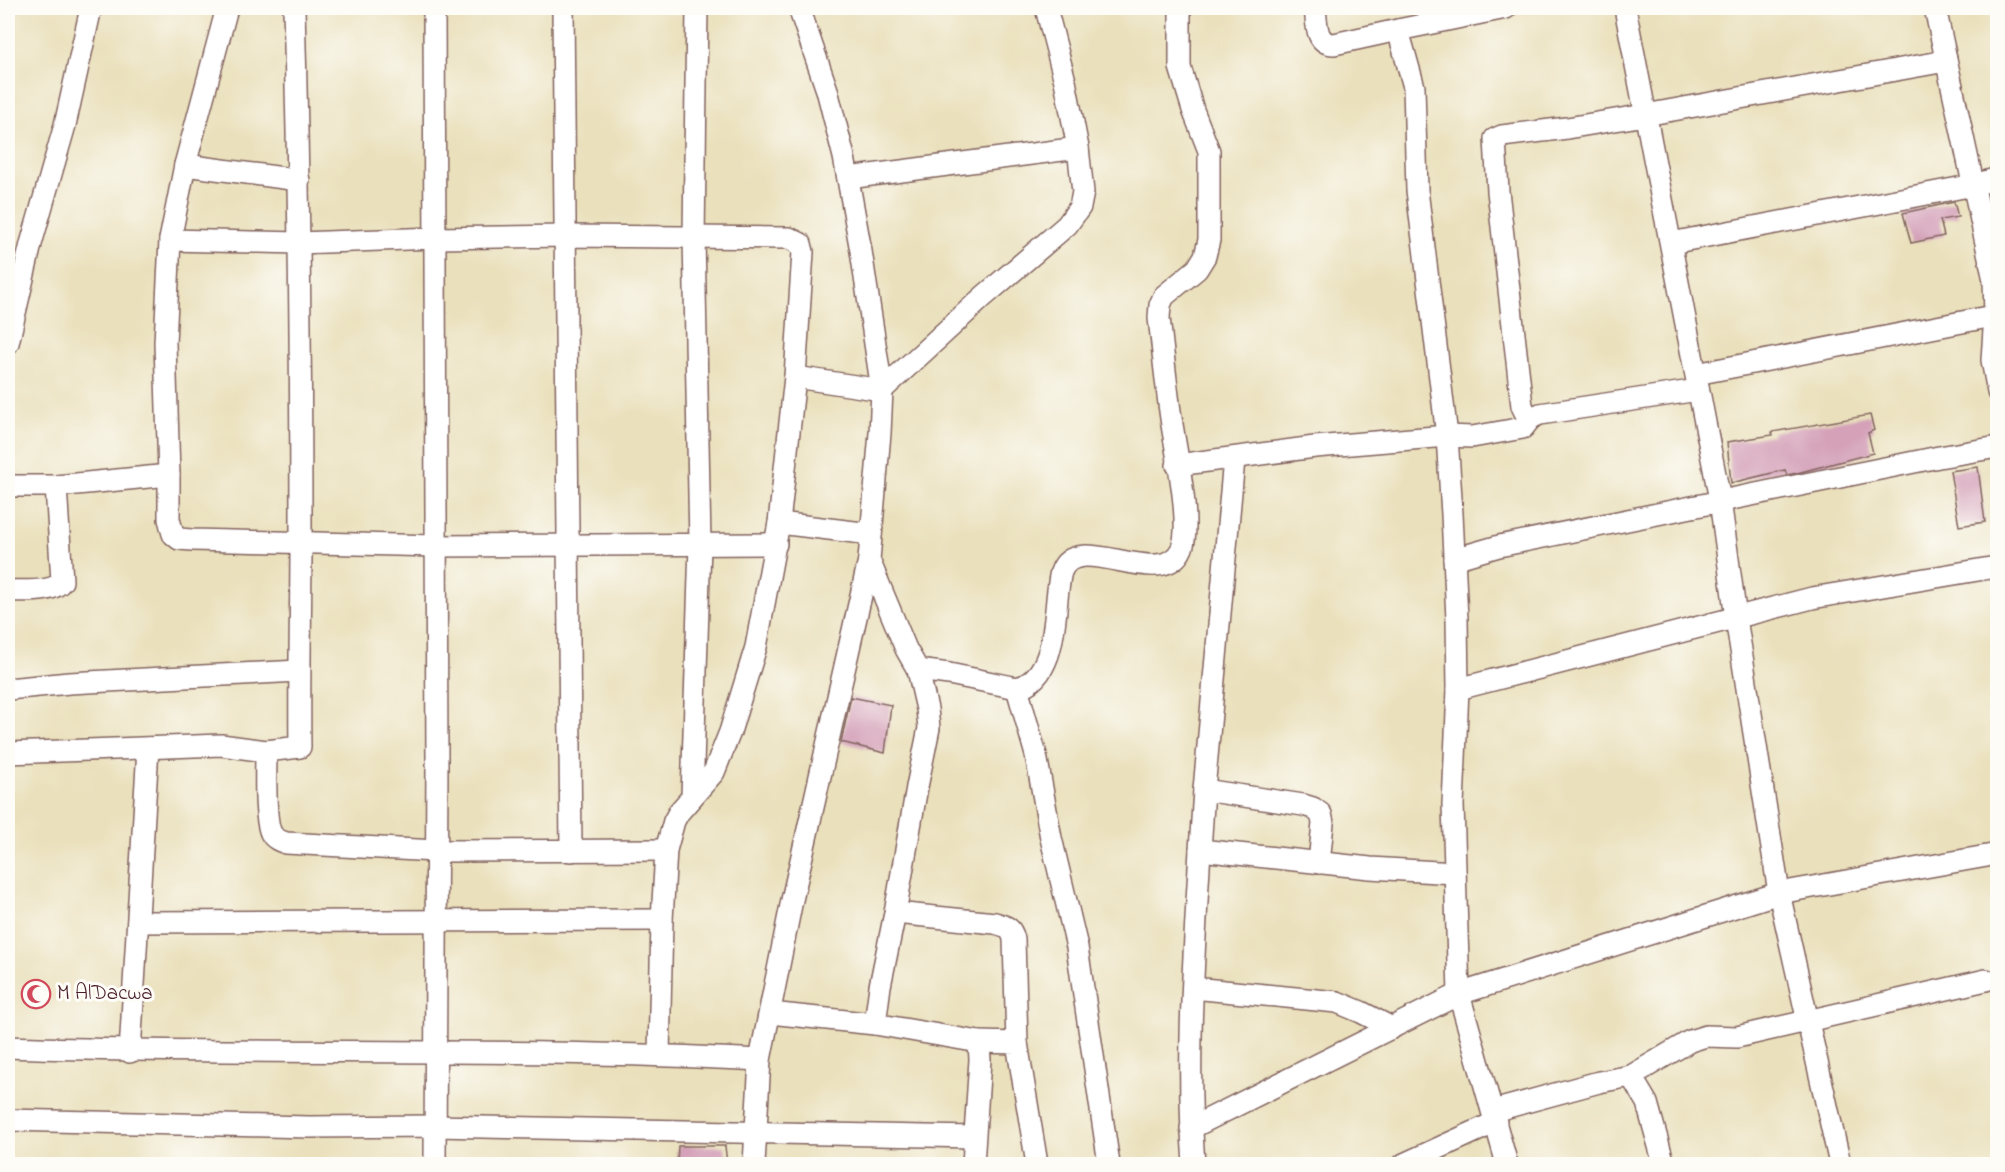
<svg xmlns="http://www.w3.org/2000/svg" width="2005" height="1172" viewBox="0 0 2005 1172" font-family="'Indie Flower',sans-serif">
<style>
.building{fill:#d4a1b9}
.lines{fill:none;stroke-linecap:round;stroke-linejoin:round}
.minor-casing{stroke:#82635e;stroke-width:24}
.minor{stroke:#fff;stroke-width:21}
.labels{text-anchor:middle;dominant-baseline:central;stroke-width:6;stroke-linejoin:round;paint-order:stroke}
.poi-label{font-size:21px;fill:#4a1f2b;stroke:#fdfcf7;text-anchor:start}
</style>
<rect width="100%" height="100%" fill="#fdfcf7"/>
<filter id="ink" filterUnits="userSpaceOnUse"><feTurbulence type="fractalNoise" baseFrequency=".0167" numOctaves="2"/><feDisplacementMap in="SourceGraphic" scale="12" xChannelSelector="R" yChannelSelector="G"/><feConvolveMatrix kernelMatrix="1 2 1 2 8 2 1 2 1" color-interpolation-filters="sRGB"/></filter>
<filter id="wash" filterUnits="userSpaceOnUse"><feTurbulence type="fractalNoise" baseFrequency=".008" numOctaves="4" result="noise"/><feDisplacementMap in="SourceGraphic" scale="24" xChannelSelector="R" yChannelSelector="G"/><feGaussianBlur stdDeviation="1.35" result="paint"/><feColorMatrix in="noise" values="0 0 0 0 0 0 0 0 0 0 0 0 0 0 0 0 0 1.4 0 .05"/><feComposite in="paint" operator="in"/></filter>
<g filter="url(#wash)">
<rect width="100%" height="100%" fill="#eae0bc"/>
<g id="blocks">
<g class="building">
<path d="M1954 202 1958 217 1940 220 1944 236 1911 243 1903 213Z"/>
<path d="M1870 415 1874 430 1868 433 1873 453 1797 473 1787 475 1785 470 1731 483 1727 442 1773 435 1772 432Z"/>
<path d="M1978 467 1985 522 1959 526 1950 471Z"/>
<path d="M851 697 891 705 885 753 841 742Z"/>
<path d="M678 1146H725L727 1164H677Z"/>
</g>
</g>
</g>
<g filter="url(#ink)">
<use href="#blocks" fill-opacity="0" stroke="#82635e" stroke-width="1.5"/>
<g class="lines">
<g class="minor-casing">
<g id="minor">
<path d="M227 8 185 165 170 240 165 343 169 475V519L173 534 179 539 192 540 436 546 776 544"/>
<path d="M434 8 437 762 435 1164"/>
<path d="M563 8 571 851"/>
<path d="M799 8 827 90 844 157 861 251 882 390 880 433 869 560 906 649 918 670 927 709 929 728 917 787 895 913 880 986 875 1024 979 1042 980 1060 973 1164"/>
<path d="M1315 8C1317 23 1315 44 1334 44L1398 30 1414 87 1417 190 1447 436 1452 514 1457 619 1458 689 1453 805 1459 994 1507 1164"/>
<path d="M1625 8 1720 500 1736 618 1779 893 1840 1164"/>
<path d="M1935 8 1994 280 1995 315 1992 360 1998 392"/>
<path d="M1398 30 1506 8"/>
<path d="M185 165 299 180"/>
<path d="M848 178 1078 148"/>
<path d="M170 240 299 243 435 238 566 236 789 238 801 244 803 252 795 377 779 523 756 647 730 732 714 772 679 812 674 821 666 850 662 920 659 1055"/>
<path d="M1671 243 1974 185 1998 178"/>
<path d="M8 343 31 244 65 125 91 8"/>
<path d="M1696 374 1998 315"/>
<path d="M795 377 882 390 983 297 1067 225 1080 207 1083 192 1078 148 1065 81 1046 8"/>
<path d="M1698 390 1540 414 1531 418 1526 414 1522 406 1498 191 1495 139 1502 136 1567 128 1645 115 1946 61"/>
<path d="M1177 465 1315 447 1447 436 1472 437 1523 428 1531 418"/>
<path d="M8 486H56L169 475"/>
<path d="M779 523 871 534"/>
<path d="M1454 559 1499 546 1939 457 1998 447"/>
<path d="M8 591C22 590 53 594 62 581L56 486"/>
<path d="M918 670 949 674 1017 688C1055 678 1054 622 1058 590 1059 585 1059 578 1061 572 1076 528 1163 594 1182 548 1192 523 1175 447 1171 418 1166 384 1163 351 1159 318L1160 305 1164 296 1197 269 1205 256 1209 240V151L1193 110 1180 67V13L1179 8"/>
<path d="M1017 688 1036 755 1051 838 1077 947 1109 1164"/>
<path d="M8 689 69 683 299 671"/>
<path d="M1458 689 1812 598 1990 568 1998 569"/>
<path d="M266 751C266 768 264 819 271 833 274 839 280 841 286 843L436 851 666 850"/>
<path d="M8 753 221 745 266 751 300 747C299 677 301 608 301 538 301 361 299 184 294 8"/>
<path d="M1204 790 1303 805 1313 808 1321 814 1323 823 1319 863"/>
<path d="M692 797 700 544 694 237 697 8"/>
<path d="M1200 850 1204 790 1234 459"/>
<path d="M895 913 995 923C1006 926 1011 927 1014 939L1017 1043"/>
<path d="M138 922 662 920"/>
<path d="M1193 988 1337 1002 1361 1012 1392 1028"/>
<path d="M770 1013 875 1024"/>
<path d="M979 1042 1017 1043 1037 1164"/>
<path d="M8 1047C258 1056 509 1046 760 1060"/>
<path d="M130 1052 148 748"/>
<path d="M1631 1076 1690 1041 1706 1036 1737 1037 1986 980"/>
<path d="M1493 1111 1599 1082 1631 1076 1647 1103 1664 1164"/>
<path d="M8 1120 309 1127 435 1126 974 1137"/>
<path d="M1191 1128 1459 994 1779 893 1998 854"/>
<path d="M754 1164 760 1060 792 900 869 560"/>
<path d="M1194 1164C1186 1060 1194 955 1200 850L1370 868 1455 873"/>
<path d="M1404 1164 1496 1122"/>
</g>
</g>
<use href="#minor" class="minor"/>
</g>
</g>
<defs>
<g id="mosque-ring" transform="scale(1.5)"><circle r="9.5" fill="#fdfcf7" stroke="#d1495b" stroke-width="1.5"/><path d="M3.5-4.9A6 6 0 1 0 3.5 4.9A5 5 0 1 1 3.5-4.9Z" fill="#d1495b"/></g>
</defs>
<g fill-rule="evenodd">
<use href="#mosque-ring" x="36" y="994"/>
</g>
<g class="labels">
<g class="poi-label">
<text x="57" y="994">M AlDacwa</text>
</g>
</g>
<rect width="2005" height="1172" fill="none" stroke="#fdfcf7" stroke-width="30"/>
</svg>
